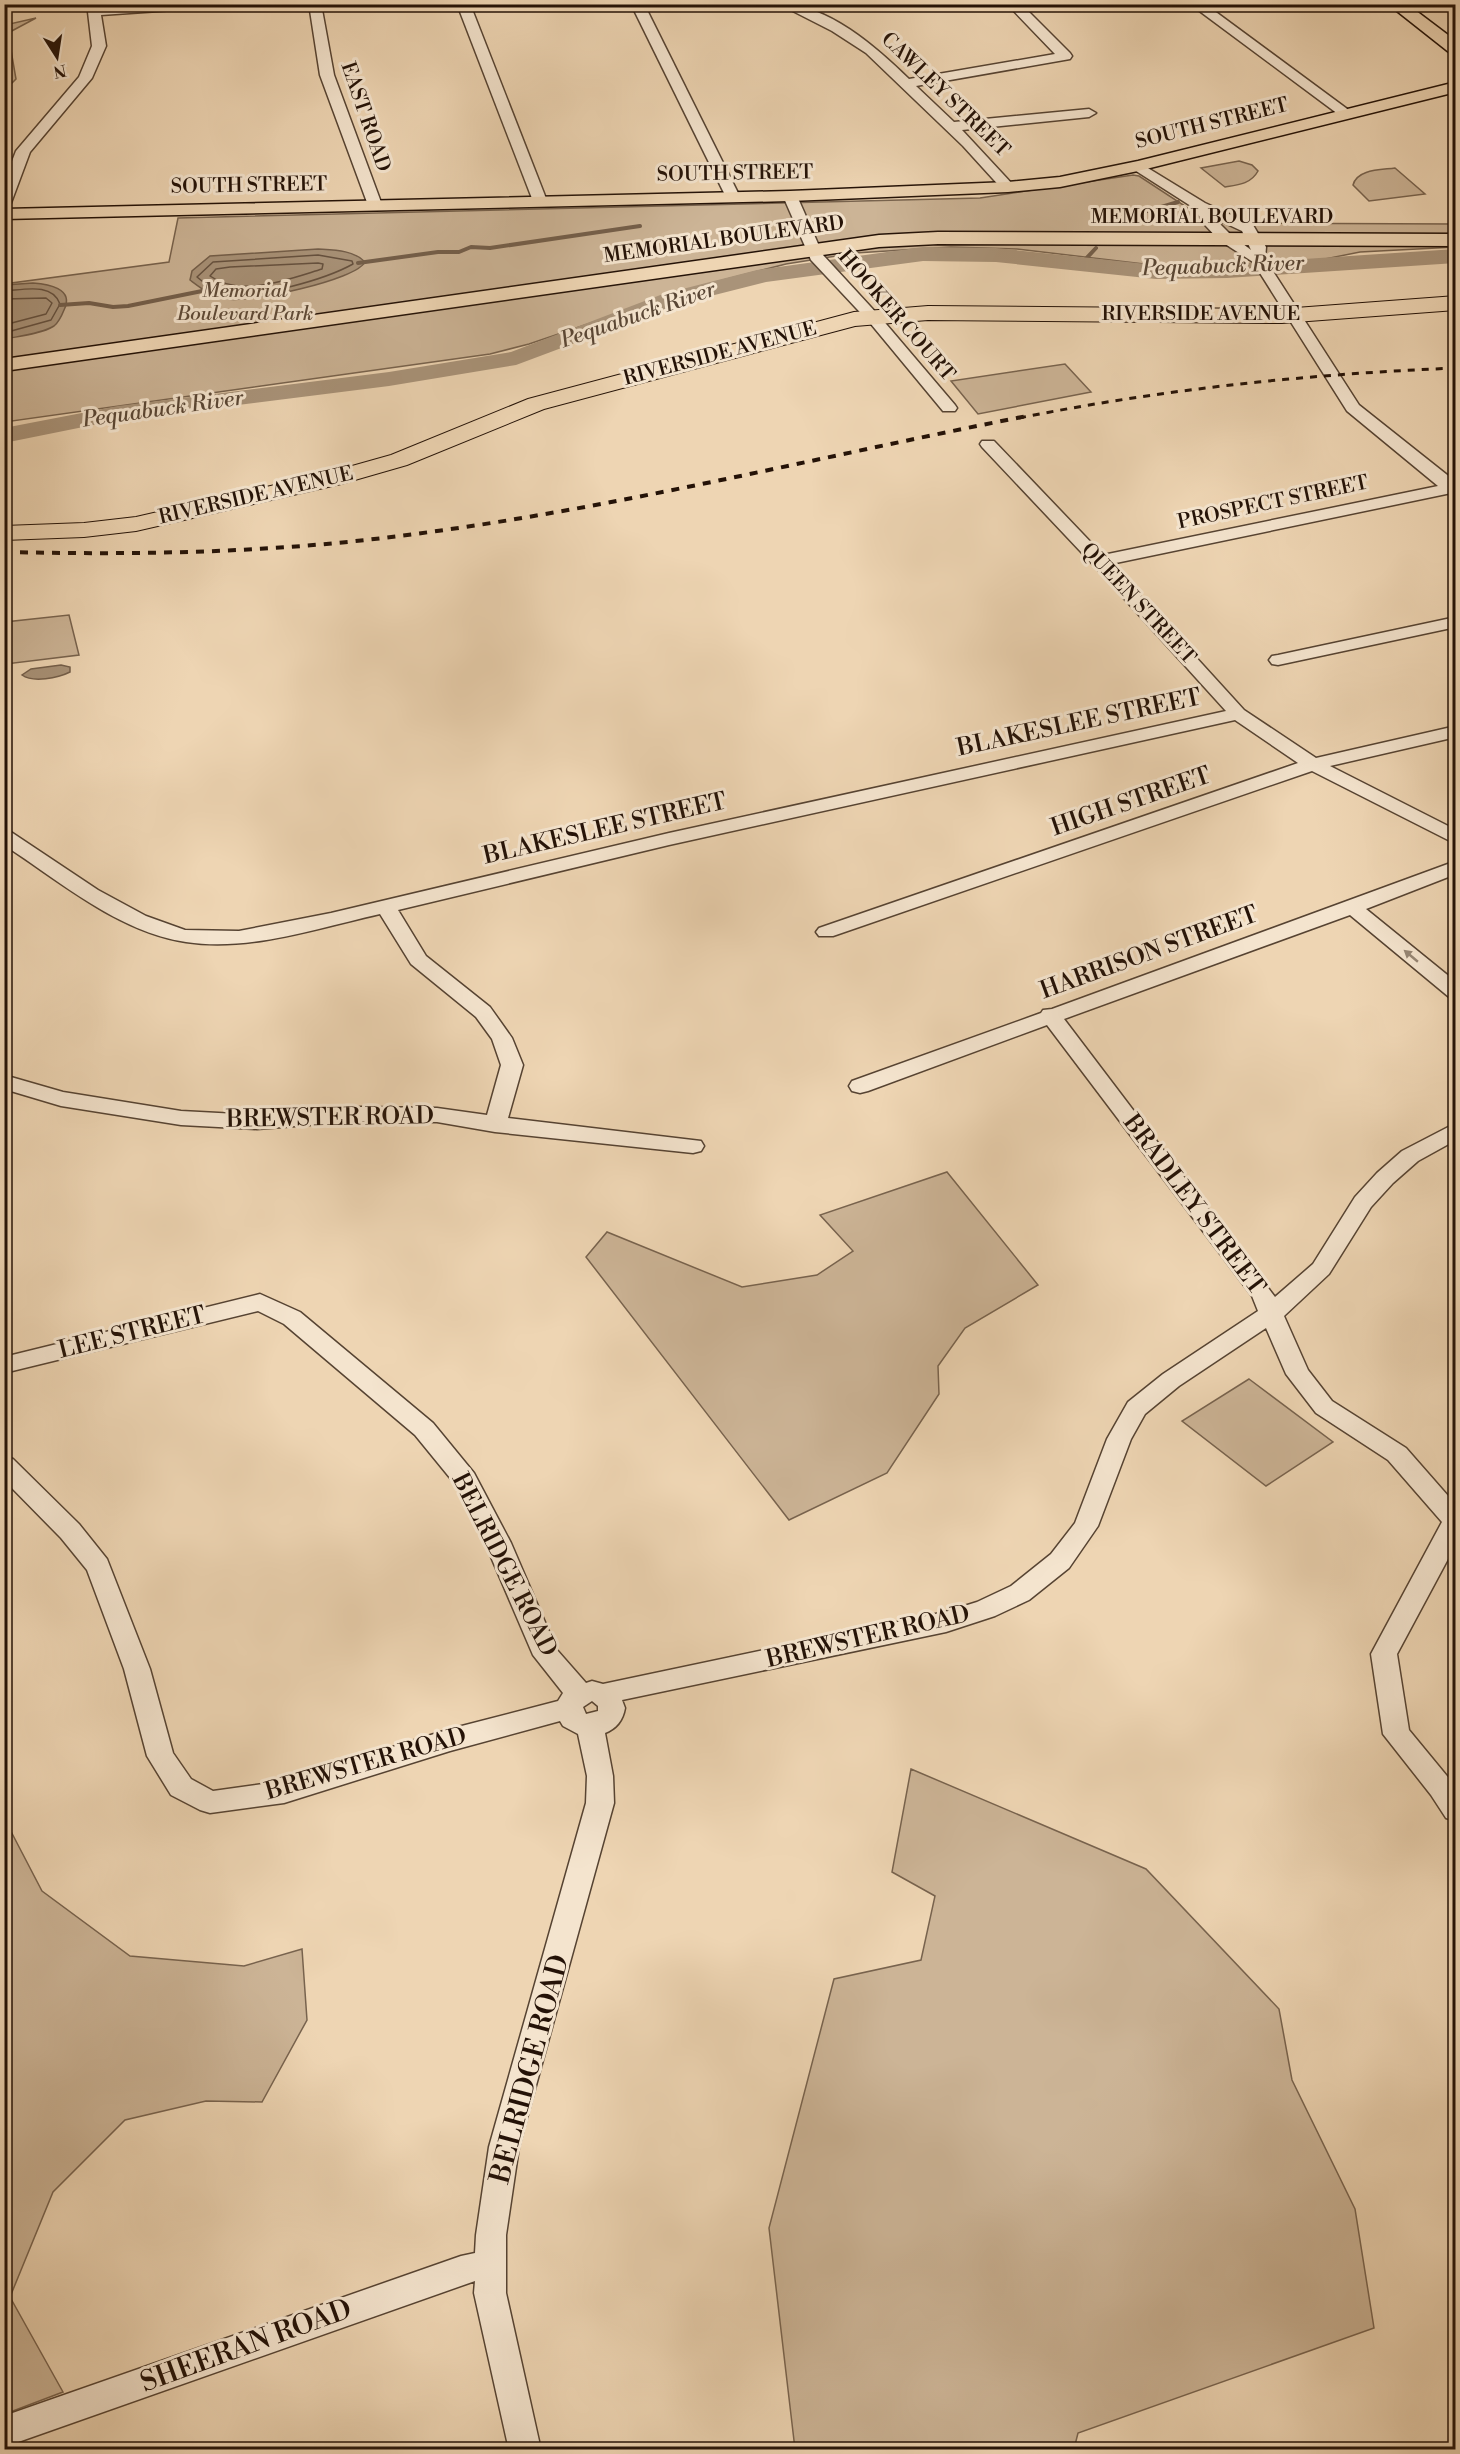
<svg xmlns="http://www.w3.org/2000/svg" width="1460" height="2454" viewBox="0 0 1460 2454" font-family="'Libre Bodoni',serif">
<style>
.green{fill:#ccb496;stroke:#78634e;stroke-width:1.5}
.water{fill:#a99379;stroke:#745f4b;stroke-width:1.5}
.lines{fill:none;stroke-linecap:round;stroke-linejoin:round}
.shore{stroke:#665240;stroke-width:1.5}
.stream{stroke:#745f4b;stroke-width:4}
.river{fill:#a99379;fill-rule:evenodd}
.minor-casing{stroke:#564332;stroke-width:3}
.major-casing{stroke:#241207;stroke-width:3}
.highway-casing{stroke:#241207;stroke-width:2}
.minor{fill:#f4e4ce;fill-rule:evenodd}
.major{fill:#eed5b3;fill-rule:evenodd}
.highway{fill:#eed5b3;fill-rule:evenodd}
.rail-far1{stroke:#241207;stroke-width:3;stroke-dasharray:7 7;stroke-linecap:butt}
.rail{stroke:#241207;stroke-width:4;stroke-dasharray:8 8;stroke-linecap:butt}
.oneway{fill:#968674}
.labels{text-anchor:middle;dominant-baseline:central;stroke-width:6;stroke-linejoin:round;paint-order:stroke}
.far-street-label{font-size:20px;fill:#241207;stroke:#f4e4ce}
.far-park-label{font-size:20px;font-style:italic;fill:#5f4b39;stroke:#f4e4ce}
.far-water-label{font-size:22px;font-style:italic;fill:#594635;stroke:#f4e4ce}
.street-label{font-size:24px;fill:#241207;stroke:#f4e4ce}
.near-street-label{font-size:28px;fill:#241207;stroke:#f4e4ce}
</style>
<rect width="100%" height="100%" fill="#eed5b3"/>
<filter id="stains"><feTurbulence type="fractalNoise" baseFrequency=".00333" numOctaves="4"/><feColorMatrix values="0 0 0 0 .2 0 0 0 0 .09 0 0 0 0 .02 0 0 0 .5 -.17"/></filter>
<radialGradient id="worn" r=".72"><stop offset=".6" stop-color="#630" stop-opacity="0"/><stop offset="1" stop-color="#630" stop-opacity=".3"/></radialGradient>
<g class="green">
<path d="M36 18 8 33 16 79 5 90V25Z"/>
<path d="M1239 161 1252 165 1258 171C1251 184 1238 185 1225 187L1201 168Z"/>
<path d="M1395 168 1425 194 1369 201 1353 185C1357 169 1381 170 1395 168Z"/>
<path d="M1133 175 1139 176 1194 212 1196 218 1191 223 1456 224 1455 247 1360 252 1305 263 1275 264 1268 259 1247 260 1245 265 1178 268 1017 249 951 247 855 253 786 264 700 286 529 344 490 354 5 422 4 284 169 262 178 218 980 198Z"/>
<path d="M1065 364 1091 392 978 414 951 381Z"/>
<path d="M69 615 79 655 6 664 5 622Z"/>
<path d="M947 1172 1038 1285 965 1328 938 1366 939 1394 887 1473 789 1520 586 1257 607 1232 742 1287 817 1275 853 1251 820 1215Z"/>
<path d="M1249 1379 1333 1442 1266 1486 1182 1421Z"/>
<path d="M911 1769 1146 1869 1279 2009 1292 2080 1355 2209 1374 2328 1078 2433 1074 2449H795L769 2228 834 1979 921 1960 935 1896 892 1872Z"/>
<path d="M4 1818 42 1891 130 1956 244 1966 302 1949 307 2020 262 2102 206 2101 125 2120 53 2192 10 2297 63 2392 5 2414Z"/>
</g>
<g class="water">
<path d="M318 249C333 250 354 250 365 262 356 280 249 303 227 299 212 297 202 289 190 280L192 271 210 256Z"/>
<path d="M33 283C47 284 75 288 64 310 62 315 59 322 54 326 41 334 20 336 5 339V285Z"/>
<path d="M61 665 70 667V672C58 678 33 683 22 675L31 669Z"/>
</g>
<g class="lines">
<g class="shore">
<path d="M318 255 352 261 353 264C326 279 255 300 225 293 214 291 205 284 197 277L213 262Z"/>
<path d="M318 263 323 264 322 269C289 279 241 298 210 276L216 269 230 267Z"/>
<path d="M4 291C23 290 52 282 60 304L51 320 4 333"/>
<path d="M4 299 46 298 52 303 46 314 4 325"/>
</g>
<g class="stream">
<path d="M1104 221 1111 215 1148 211 1178 202"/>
<path d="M358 263 438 252H459L471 247 490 248 640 226"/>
<path d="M1081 264 1096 248"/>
<path d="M60 305 89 303 113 307 128 306 212 289"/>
</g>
<path class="river" d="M923 247 996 248 1156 265 1227 264 1456 249V263L1227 278 1156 279 996 262 923 261 766 282 679 304 516 365 389 386 118 420 4 443V428L118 406 389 372 511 352 663 294 757 270Z"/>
<g class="minor-casing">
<g id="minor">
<path d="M144 4H209L203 8 101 15 106 46 92 78 30 152 11 203 4 207V182L16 151 79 77 92 46 88 12 94 8Z"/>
<path d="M309 4H321L334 75 382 205 380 208H370L368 205 320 75Z"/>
<path d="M457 4H470L547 201 545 204H535L533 201Z"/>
<path d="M631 4H644L740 197 738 200 733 201 726 197Z"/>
<path d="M779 4C828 4 876 47 909 79L1055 54 1007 4H1021L1070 53 1072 56 1070 59 916 86 954 122 1089 109 1096 113 1089 117 962 130 1015 187 1008 191 1003 190 963 146 866 53 832 31Z"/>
<path d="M1190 4H1205L1354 114 1347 118 1342 117Z"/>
<path d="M1138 162 1205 203 1253 225 1266 247 1265 259 1359 405 1456 482V492L1111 564 1244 710 1316 758 1456 726V737L1330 766 1456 830V844L1312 771 833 936H819L816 932 819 928 1298 763 1235 720 669 845 398 910 426 956 490 1007 512 1038 523 1065 508 1118 701 1141 704 1146 701 1151 693 1153 495 1132 437 1122 361 1121 257 1129 181 1125 61 1106 4 1089V1075L63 1092 181 1111 257 1115 361 1107 437 1108 487 1115 501 1065 492 1039 476 1017 411 964 380 914C318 928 249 952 186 942 118 932 60 881 4 845V830L11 832 98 890 146 916 185 930 239 931 331 913 669 833 1226 711 1099 571 982 447 980 444 982 441H994L1103 555 1438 486 1347 411 1253 262 1219 240 1205 225 1194 208 1133 169 1131 166ZM1214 218 1242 231 1251 250 1230 234Z"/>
<path d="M790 192 797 196 823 255 881 318 955 405 957 408 955 411H943L871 324 811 260 783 196Z"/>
<path d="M1456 617V627L1278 665 1272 664 1269 660 1272 656 1278 655Z"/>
<path d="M1456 861V874L1366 909 1456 982V999L1449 997 1350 915 1064 1019 1275 1297 1313 1264 1355 1197 1377 1173 1402 1151 1456 1123V1140L1418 1161 1393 1183 1371 1207 1329 1274 1284 1316 1308 1370 1332 1401 1406 1448 1456 1505V1544L1397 1654 1409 1730 1456 1787V1821L1446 1818 1431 1795 1383 1734 1371 1654 1442 1522 1388 1460 1316 1413 1286 1374 1266 1328 1179 1386 1145 1414 1131 1439 1098 1526 1069 1568 1029 1600 995 1616 946 1632 622 1700 625 1708C623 1720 616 1729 605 1733L613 1776 614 1803 519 2147 506 2235V2293L541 2450H509L474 2293 475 2281 4 2447V2416L461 2256 475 2253 476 2235 489 2147 586 1803 587 1776 578 1734 563 1726 560 1721 450 1751 284 1803 210 1813 200 1810 171 1795 147 1756 124 1669 87 1570 61 1538 4 1480V1456L13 1459 79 1524 107 1559 150 1669 173 1753 191 1779 213 1791 284 1781 450 1729 558 1701 563 1693 533 1655 485 1543 455 1484 415 1435 284 1324 258 1311 4 1373V1357L260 1294 300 1312 433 1423 474 1473 511 1543 557 1650 586 1683 592 1681 603 1684 945 1612 977 1602 1011 1586 1051 1554 1075 1523 1107 1439 1128 1402 1163 1374 1258 1311 1252 1296 1047 1025 868 1091 860 1093 852 1091 849 1086 852 1081 1041 1013 1043 1010 1052 1009ZM592 1701 598 1706V1711L586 1714 583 1707Z"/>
</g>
</g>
<g class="major-casing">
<g id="major">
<path d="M1388 4H1407L1456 41V54L1450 53Z"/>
<path d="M1456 82V92L1138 171 1060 187 1008 192 790 201 4 219V209L790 191 1008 182 1060 177 1138 161Z"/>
<path d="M938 232 1456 234V246L938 244 879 247 4 371V359L879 235Z"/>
</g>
</g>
<g class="highway-casing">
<path id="highway" d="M1456 296V310L1282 323 928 320 855 326 544 409 407 465 341 484 136 531 84 537 4 540V526L84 523 136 517 327 473 391 455 528 399 854 312 928 306 1282 309Z"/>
</g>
<use href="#minor" class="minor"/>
<use href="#major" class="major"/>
<use href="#highway" class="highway"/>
<path class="rail-far1" d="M1019 418C1164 389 1309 374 1456 368"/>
<path class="rail" d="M4 552C136 555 268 553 399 536 610 510 817 457 1027 416"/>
</g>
<defs><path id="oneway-solid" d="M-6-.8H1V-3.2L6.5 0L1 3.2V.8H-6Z" transform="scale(1.5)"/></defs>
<use class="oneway" href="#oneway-solid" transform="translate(1411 956) rotate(-140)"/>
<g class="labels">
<g class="far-street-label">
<text transform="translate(945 95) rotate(44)">CAWLEY STREET</text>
<text transform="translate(365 117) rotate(71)">EAST ROAD</text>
<text transform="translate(1212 124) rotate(-14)">SOUTH STREET</text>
<text transform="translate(735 174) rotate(-1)">SOUTH STREET</text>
<text transform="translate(249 186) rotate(-1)">SOUTH STREET</text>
<text x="1212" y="217">MEMORIAL BOULEVARD</text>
<text transform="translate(724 240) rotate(-8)">MEMORIAL BOULEVARD</text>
<text x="1201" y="314">RIVERSIDE AVENUE</text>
<text transform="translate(896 316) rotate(49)">HOOKER COURT</text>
<text transform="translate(720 354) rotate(-15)">RIVERSIDE AVENUE</text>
<text transform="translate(256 496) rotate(-13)">RIVERSIDE AVENUE</text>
<text transform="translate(1273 503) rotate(-12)">PROSPECT STREET</text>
<text transform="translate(1138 604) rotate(47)">QUEEN STREET</text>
</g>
<g class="far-park-label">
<text x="245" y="291">Memorial<tspan x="245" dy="23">Boulevard Park</tspan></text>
</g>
<g class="far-water-label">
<text transform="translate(1223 266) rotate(-2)">Pequabuck River</text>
<text transform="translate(638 315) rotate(-19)">Pequabuck River</text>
<text transform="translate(163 409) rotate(-8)">Pequabuck River</text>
</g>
<g class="street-label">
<text transform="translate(1079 723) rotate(-12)">BLAKESLEE STREET</text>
<text transform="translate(1131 802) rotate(-19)">HIGH STREET</text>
<text transform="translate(605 829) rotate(-13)">BLAKESLEE STREET</text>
<text transform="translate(1149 953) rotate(-20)">HARRISON STREET</text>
<text transform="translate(330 1118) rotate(-1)">BREWSTER ROAD</text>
<text transform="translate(1194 1205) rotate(53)">BRADLEY STREET</text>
<text transform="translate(132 1333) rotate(-14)">LEE STREET</text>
<text transform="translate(504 1565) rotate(63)">BELRIDGE ROAD</text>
<text transform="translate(868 1637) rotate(-13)">BREWSTER ROAD</text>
<text transform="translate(366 1764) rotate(-16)">BREWSTER ROAD</text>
</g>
<g class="near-street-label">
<text transform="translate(530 2069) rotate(-75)">BELRIDGE ROAD</text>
<text transform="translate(246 2346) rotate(-20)">SHEERAN ROAD</text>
</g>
</g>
<rect width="1460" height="2454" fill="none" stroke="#eed5b3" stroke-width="24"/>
<rect x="6" y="6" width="1448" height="2442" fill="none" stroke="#241207" stroke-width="3"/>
<rect x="12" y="12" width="1436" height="2430" fill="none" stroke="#241207" stroke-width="1.5"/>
<g transform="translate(57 57) rotate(168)" stroke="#f4e4ce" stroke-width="4.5" paint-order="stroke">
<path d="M0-4.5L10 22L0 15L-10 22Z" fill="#241207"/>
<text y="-9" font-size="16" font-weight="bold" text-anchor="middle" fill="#241207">N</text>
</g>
<rect width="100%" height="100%" filter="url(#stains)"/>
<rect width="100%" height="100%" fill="url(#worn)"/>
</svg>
